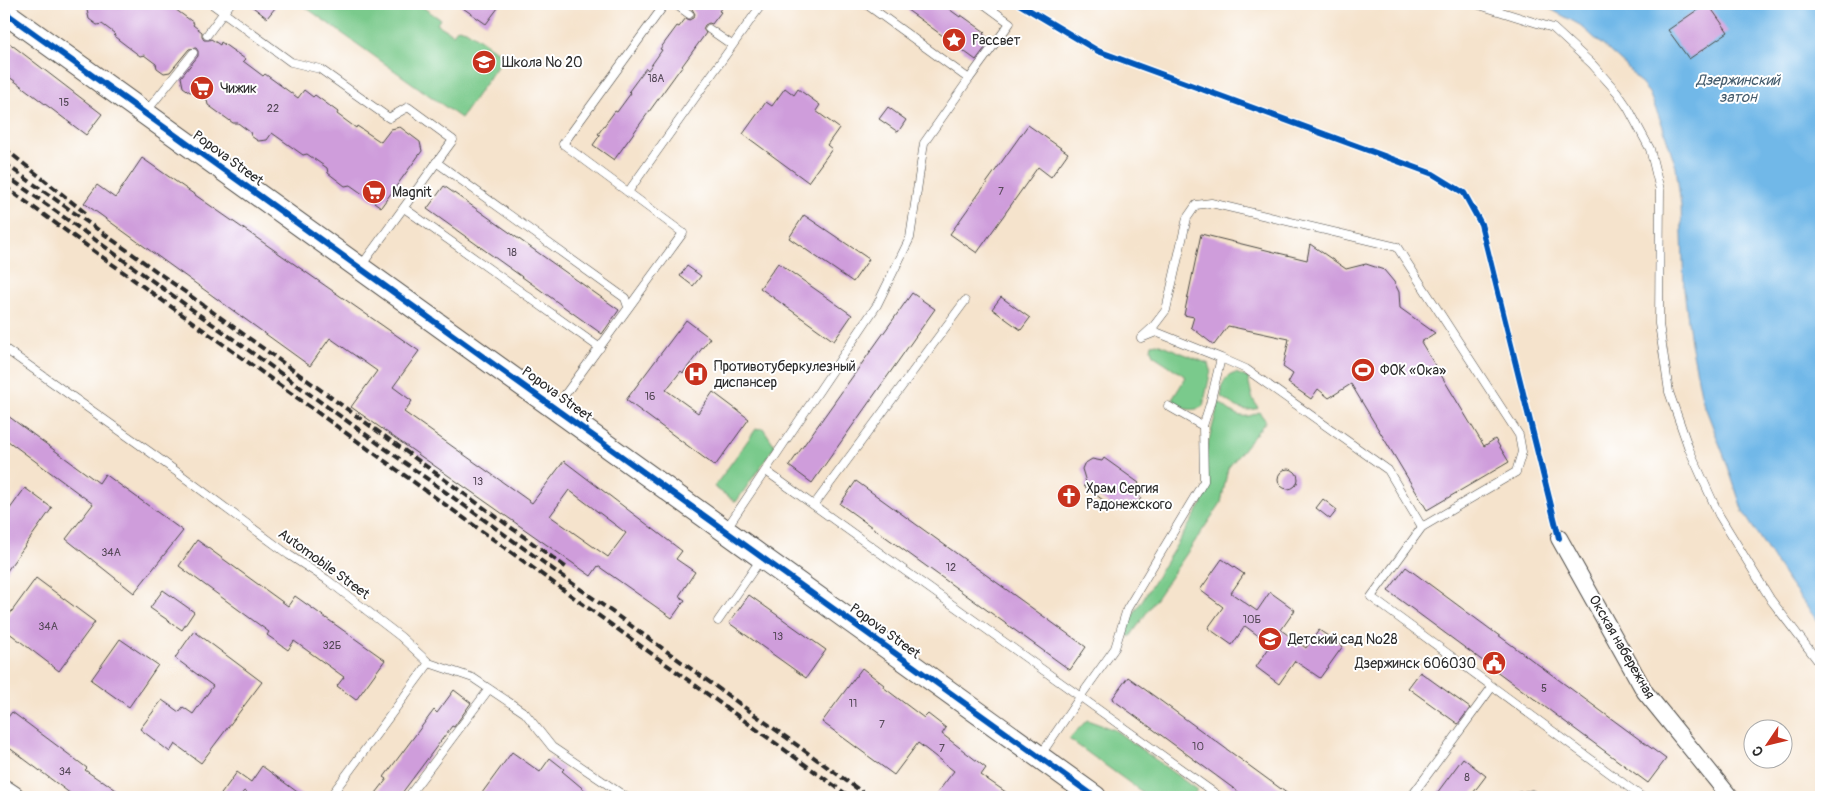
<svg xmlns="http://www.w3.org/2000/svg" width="1825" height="801" viewBox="0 0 1825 801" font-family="Pangolin,sans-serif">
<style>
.green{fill:#7aca8c;stroke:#527a5c}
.water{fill:#71b8e8;stroke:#4e728a}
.building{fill:#cf9ddb;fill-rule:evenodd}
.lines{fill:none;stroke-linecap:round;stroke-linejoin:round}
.lane-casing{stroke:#494743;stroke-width:9}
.street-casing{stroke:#494743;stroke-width:18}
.secondary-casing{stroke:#494743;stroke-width:24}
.lane{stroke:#fff;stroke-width:8}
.street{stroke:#fff;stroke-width:16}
.secondary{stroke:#fff;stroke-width:22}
.rail{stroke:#2b2b2b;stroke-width:4;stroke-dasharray:8 4;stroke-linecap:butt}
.cycleway-casing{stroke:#fff;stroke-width:9}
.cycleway{stroke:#0057b8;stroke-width:6}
.labels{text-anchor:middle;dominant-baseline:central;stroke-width:4;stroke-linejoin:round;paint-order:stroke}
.number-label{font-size:11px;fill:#544857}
.poi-label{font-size:14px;fill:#2b2b2b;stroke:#fff;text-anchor:start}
.street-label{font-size:14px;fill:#2b2b2b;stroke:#fff}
.water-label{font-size:15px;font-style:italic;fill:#445c6d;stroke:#fff}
</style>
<rect width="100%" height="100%" fill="#fff"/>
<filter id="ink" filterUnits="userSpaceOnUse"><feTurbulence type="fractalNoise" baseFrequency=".02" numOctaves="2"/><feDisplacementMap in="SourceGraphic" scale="10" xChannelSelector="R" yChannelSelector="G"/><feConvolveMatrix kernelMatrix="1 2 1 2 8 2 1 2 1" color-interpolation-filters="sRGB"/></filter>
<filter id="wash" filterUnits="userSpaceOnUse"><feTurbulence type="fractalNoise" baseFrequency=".0096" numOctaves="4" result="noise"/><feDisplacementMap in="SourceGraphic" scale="20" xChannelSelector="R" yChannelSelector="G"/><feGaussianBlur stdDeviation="1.12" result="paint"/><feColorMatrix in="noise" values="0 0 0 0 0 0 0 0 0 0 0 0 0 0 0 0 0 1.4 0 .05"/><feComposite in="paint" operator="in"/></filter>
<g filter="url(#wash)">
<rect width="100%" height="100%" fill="#f5e3cc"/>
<g class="green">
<path d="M301 4H418L440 19 437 24 453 34 458 28 466 30 501 54 503 58 461 118Z"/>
<path d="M1157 343 1209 364 1211 370 1203 406C1193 413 1177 409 1173 398L1186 377 1153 355 1151 349 1152 344Z"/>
<path d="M1236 373 1248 378 1252 397 1258 408C1243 414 1234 405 1221 397 1223 385 1222 377 1236 373Z"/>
<path d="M1219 402C1233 413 1241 422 1259 412L1266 421 1228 468 1221 503 1130 637 1125 633V628L1202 504 1205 495 1206 451Z"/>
<path d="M763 428 775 446 736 502 714 487 756 429Z"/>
<path d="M1087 720 1115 730 1197 790 1192 797H1149L1069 739Z"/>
</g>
<path class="water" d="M1541 4H1821V626L1787 580 1743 512 1726 461 1702 399 1691 343 1684 290 1681 206 1676 167 1662 124 1649 93 1626 66 1580 25Z"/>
<g id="blocks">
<g class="building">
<path d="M92 4H168L194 23 193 25 202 32V37L204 40H209L211 39 220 45 221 42 245 59 243 61 263 76 265 74 298 98 304 90 313 97 315 95 338 112 337 114 356 128 357 126 381 142 391 129 400 127 420 142 422 151 381 207 350 185 345 186 328 173 327 168 307 154 303 155 272 133 267 140 258 141 251 136 250 132 238 123H233L208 105 207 100 194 91 190 92 183 87 181 77 198 56V51L196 48 189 49 170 72 164 73 157 68 156 64 144 55 140 56 115 37 114 33 102 24 97 25 89 19 87 10Z"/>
<path d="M249 4H269L275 8 267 18Z"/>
<path d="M457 4H501L486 24Z"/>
<path d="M696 4H724L719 11 721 12 712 24 709 23 705 25 703 29 706 33 614 160 593 145 600 135 598 134 615 111 617 112 631 93 629 91 646 68 648 70 662 50 660 49 677 26 679 27 686 18 689 20 693 18 695 14 692 9Z"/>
<path d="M899 4H942L960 17 961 15 985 32 983 34 991 40 976 60Z"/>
<path d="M1706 4H1708L1728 32 1689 59 1668 30Z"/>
<path d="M4 39 102 114 86 135 4 73Z"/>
<path d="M785 88 794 95 798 89 820 105 816 111 839 128 827 145 832 149 808 182 743 134 766 102 772 106Z"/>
<path d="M888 107 906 120 898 132 879 119Z"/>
<path d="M1028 125 1068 153 1051 177 1038 167 977 253 950 234Z"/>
<path d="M142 158 419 351 393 387 412 401 404 412 532 503 564 461 682 551 676 559 695 572 679 596 685 600 672 618 598 566 591 576 351 407 377 371 330 338 310 366 84 203 97 185 115 198ZM569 490 626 533 608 557 550 516Z"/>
<path d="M444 186 619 310 602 334 427 209Z"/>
<path d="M804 215 869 259 853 282 789 238Z"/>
<path d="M1201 234 1307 260 1310 244 1346 269 1366 264 1384 270 1394 282 1399 292 1400 308 1435 333 1421 342 1484 446 1495 439 1509 462 1427 510 1351 384 1329 398 1318 389 1311 399 1288 383 1293 374 1283 367 1289 339 1228 326 1214 345 1191 327 1194 317 1184 315Z"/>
<path d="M778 263 852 315 834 341 760 288Z"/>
<path d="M687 266 701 276 693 286 680 276Z"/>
<path d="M912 293 935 309 812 483 789 466Z"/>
<path d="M1001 297 1030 318 1021 330 992 309Z"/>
<path d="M686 320 710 338 683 373 681 371 666 390 698 413 713 392 749 419 715 466 626 400Z"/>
<path d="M4 413 99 483 105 474 183 531 134 593 66 539 93 504 4 438Z"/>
<path d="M1104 458 1139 483 1133 492 1141 498 1134 508 1126 502 1119 512 1084 486 1086 482 1082 469 1084 464 1092 459 1102 461Z"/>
<circle cx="1288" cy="479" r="10"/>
<path d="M856 481 1086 647 1070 670 840 504Z"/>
<path d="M25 488 52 508 4 575V517Z"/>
<path d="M1323 499 1337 510 1330 519 1316 508Z"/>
<path d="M197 540 288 606 295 596 385 660 356 700 337 686 344 677 294 641 288 650 267 635 269 632 179 566Z"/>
<path d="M1222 559 1244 574 1231 593 1257 611 1270 592 1295 610 1281 630 1306 648 1319 630 1343 646 1320 678 1295 661 1279 684 1256 667 1271 645 1245 626 1232 645 1208 628 1223 607 1200 590Z"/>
<path d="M1406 567 1666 759 1648 783 1388 591Z"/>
<path d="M36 578 95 622 59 671 4 629V622Z"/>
<path d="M163 590 194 612 182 630 150 608Z"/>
<path d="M749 595 826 650 806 678 729 623Z"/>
<path d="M194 631 262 682 201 763 175 744 170 752 140 729 162 700 179 712 183 707 193 714 213 686 175 658Z"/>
<path d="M120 639 158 665 129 707 91 680Z"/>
<path d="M862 668 884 685 883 687 924 718 928 714 946 728 942 734 986 768 981 775 1013 797H934L954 771 918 743 894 775 822 722Z"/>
<path d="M1420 672 1470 708 1458 724 1408 688Z"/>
<path d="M1128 677 1292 797H1245L1112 699Z"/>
<path d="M454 690 471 703 454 727 452 726 399 797H373L387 779 384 777 434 710 437 713Z"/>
<path d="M12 712 87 768 85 770 101 781 102 780 126 797H75L4 744V722Z"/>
<path d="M512 752 540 772 550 758 564 769 562 771 593 797H479Z"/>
<path d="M1463 758 1486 776 1470 797H1434Z"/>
<path d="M262 766 304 797H253L244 791 239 797H219L237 772 251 782Z"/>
</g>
</g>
</g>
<g filter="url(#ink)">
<use href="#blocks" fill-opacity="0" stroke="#494743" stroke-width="1"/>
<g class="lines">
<g class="lane-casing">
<g id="lane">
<path d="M212 4 291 62 320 69 389 118 408 107 453 140 361 266"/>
<path d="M675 4 689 14"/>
<path d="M866 4 969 79 1010 23 984 4"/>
<path d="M1476 4 1553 28 1592 64 1617 92 1628 108 1650 149 1660 190 1659 324 1669 392 1689 449 1719 515 1771 600 1821 665"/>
<path d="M709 29 732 45"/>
<path d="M207 35 230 4"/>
<path d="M146 112 193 53"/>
<path d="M436 162 625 298 628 307"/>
<path d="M628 192 762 4"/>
<path d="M404 208 600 348"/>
<path d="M4 348 154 455 289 555 326 579 401 637 429 663 473 678 525 713 552 747 626 797"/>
<path d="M556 407 683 233 563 144 665 4"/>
<path d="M1203 426 1210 404 1221 358 1156 332 1141 338 1153 327 1166 310 1187 218 1196 205 1211 203 1397 247 1519 435 1522 452 1516 472 1422 527 1388 470 1246 369 1221 358"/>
<path d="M766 471 1220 797"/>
<path d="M814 505 965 301"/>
<path d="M1422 527 1371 597 1642 797"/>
<path d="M726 529 877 305 910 238 924 143 969 79"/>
<path d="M718 621 761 559"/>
<path d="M1040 756 1080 697 1115 648 1127 609 1204 481 1203 426 1168 406"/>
<path d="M330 797 429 663"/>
<path d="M408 797 489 689"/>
<path d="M1411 797 1492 687"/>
<path d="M1515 797 1532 794 1537 797"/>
</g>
</g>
<g class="street-casing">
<path id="street" d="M1559 538 1645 692 1730 797"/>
</g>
<g class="secondary-casing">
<g id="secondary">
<path d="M4 12 1095 797"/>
<path d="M4 791 13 797"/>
</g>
</g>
<use href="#lane" class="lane"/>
<use href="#street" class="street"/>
<use href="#secondary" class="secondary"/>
<g class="rail">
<path d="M4 148 88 215"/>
<path d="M4 163 138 258 567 568"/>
<path d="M4 174 869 797"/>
<path d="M4 186 850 797"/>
</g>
<g class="cycleway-casing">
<g id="cycleway">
<path d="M1019 4 1098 51 1433 174 1464 193 1481 224 1559 538"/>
<path d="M4 12 1095 797"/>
</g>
</g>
<use href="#cycleway" class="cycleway"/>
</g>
</g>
<defs>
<g id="sight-disc" transform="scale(1.25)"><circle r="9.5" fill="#c8321e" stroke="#fff"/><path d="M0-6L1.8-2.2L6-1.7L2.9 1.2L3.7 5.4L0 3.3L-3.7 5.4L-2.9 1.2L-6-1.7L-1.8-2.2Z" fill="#fff"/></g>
<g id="school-disc" transform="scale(1.25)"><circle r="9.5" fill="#c8321e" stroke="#fff"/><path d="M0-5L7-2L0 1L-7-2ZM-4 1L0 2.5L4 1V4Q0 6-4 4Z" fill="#fff"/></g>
<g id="supermarket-disc" transform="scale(1.25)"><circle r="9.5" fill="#c8321e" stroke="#fff"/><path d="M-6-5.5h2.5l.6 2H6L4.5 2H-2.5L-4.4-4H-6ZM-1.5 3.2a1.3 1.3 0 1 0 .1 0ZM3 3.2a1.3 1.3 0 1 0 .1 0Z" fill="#fff"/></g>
<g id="stadium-disc" transform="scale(1.25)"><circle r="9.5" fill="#c8321e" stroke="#fff"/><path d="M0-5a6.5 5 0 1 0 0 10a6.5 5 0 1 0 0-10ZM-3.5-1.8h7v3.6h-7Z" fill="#fff"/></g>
<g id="hospital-disc" transform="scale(1.25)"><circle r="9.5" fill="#c8321e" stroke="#fff"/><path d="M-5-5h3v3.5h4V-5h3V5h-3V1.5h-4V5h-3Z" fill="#fff"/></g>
<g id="church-disc" transform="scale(1.25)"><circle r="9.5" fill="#c8321e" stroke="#fff"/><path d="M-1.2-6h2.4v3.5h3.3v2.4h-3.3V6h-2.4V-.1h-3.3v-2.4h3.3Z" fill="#fff"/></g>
<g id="civic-disc" transform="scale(1.25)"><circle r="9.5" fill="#c8321e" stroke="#fff"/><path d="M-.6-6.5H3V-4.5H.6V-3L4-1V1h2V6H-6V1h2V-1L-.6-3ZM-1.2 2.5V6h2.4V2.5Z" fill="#fff"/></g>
</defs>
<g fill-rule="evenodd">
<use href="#sight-disc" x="954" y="40"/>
<use href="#school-disc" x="484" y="62"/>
<use href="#supermarket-disc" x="202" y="88"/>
<use href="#supermarket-disc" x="374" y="192"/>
<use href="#stadium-disc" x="1363" y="370"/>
<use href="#hospital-disc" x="696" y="374"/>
<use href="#church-disc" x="1069" y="496"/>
<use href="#school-disc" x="1270" y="639"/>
<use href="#civic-disc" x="1494" y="663"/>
</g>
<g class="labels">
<g class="number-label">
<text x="656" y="78">18А</text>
<text x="64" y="102">15</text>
<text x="273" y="108">22</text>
<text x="1001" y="191">7</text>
<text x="512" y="252">18</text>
<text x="650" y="396">16</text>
<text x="478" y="481">13</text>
<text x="111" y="552">34А</text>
<text x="951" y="567">12</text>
<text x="1252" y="619">10Б</text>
<text x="48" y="626">34А</text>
<text x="778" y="636">13</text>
<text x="332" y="645">32Б</text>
<text x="1544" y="688">5</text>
<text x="853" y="703">11</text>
<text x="882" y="724">7</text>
<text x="1198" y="746">10</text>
<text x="942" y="748">7</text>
<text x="65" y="771">34</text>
<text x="1467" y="777">8</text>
</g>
<g class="poi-label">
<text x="972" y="40">Рассвет</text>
<text x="502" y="62">Школа № 20</text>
<text x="220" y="88">Чижик</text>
<text x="392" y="192">Magnit</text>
<text x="714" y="366">Противотуберкулезный<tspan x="714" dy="16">диспансер</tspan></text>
<text x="1380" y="370">ФОК «Ока»</text>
<text x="1086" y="488">Храм Сергия<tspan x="1086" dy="16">Радонежского</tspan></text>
<text x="1288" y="639">Детский сад №28</text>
<text x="1476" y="663" text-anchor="end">Дзержинск 606030</text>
</g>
<g class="street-label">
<text transform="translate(228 158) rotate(36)">Popova Street</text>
<text transform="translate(557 394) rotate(36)">Popova Street</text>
<text transform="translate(324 564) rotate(36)">Automobile Street</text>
<text transform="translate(885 631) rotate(36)">Popova Street</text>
<text transform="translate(1622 647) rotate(60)">Окская набережная</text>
</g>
<g class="water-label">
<text x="1738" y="80">Дзержинский<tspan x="1738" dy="17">затон</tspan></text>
</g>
</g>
<rect width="1825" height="801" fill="none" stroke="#fff" stroke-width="20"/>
<g transform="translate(1768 744) rotate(235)"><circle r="24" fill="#ffffff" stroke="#aaaaaa"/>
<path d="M0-4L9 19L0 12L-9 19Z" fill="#c8321e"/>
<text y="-8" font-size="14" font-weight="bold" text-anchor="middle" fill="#2b2b2b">С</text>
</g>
</svg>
